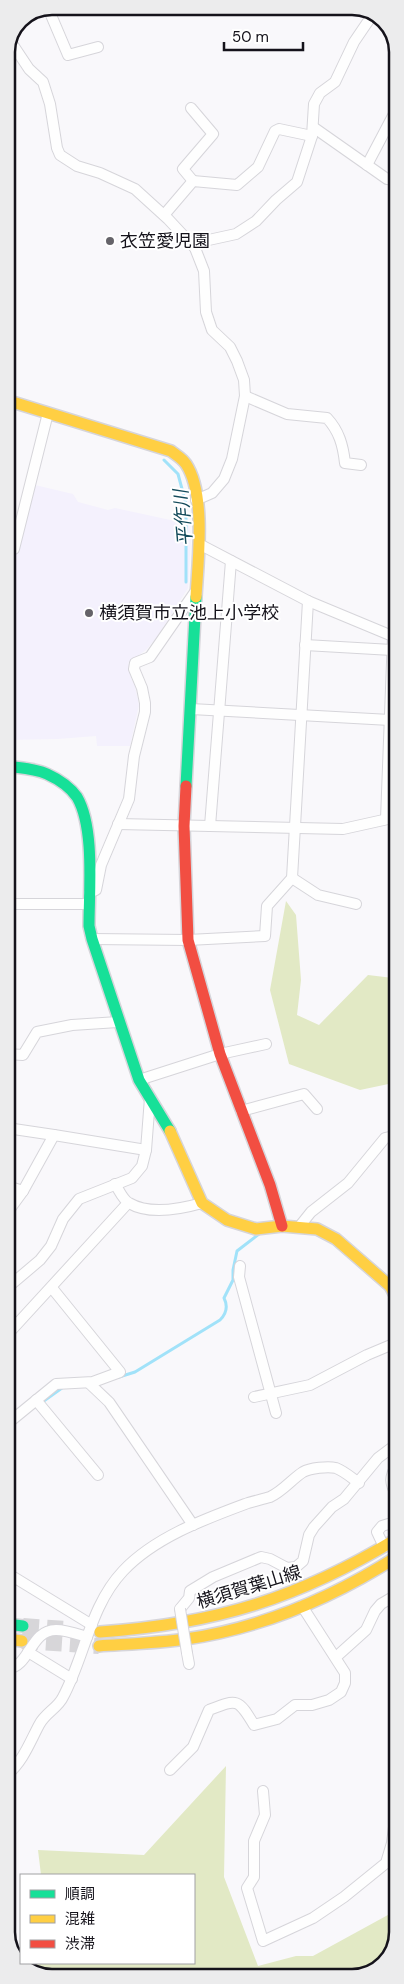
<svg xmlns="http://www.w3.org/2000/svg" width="404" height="1984" viewBox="0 0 404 1984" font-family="'DM Sans','Noto Sans JP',sans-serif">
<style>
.built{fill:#f4f1fd}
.green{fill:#e2e9c5}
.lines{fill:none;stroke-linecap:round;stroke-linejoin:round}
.stream{stroke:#a1e2f9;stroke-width:3}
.primary-tunnel{stroke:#d7d6d9;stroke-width:16;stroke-dasharray:16 8;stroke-linecap:butt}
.street-casing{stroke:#d6d5da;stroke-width:12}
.fast-casing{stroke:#d6d5da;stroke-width:14}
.slow-casing{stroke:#d6d5da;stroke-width:14}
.jam-casing{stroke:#d6d5da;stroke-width:14}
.street{stroke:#fefefe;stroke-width:10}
.fast{stroke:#16e098;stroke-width:11}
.slow{stroke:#ffcf43;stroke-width:11}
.jam{stroke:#f24e42;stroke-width:11}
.street-bridge-casing{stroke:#d6d5da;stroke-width:12;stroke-linecap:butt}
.street-bridge{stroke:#fefefe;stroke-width:10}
.poi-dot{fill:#656369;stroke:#fff;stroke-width:2}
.labels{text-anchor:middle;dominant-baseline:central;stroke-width:4;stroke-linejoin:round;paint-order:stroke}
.poi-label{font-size:18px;fill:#15131b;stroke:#fff;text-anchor:start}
.street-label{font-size:18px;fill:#15131b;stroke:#fff}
.water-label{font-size:19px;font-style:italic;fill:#154c5c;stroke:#fff}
.rim{fill:none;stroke:#15131b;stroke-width:2.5}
</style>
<rect width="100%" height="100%" fill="#f9f8fb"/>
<path class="built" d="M35 485 73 494 78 502 108 510 115 508 189 524 191 538 188 588 157 637 146 650 128 663 133 672 131 678 135 686 139 705 130 746H97L96 736 58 739 6 740V558L10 559 17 552Z"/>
<g class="green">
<path d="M286 901 296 915 301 980 297 1015 319 1025 368 975 393 978 398 986V1082L360 1090 289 1064 270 990Z"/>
<path d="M226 1766 224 1877 258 1966 296 1956H313L397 1910 398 1932 386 1962 358 1977H47L30 1969 38 1963H194V1875H41L38 1850 144 1855Z"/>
</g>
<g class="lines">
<g class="stream">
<path d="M164 460 178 474 186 504V582"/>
<path d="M119 1377 135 1372 220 1320C227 1313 228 1306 224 1298L233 1280V1270L237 1251 259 1234"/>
<path d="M41 1403 62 1388"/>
</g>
<g class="primary-tunnel">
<path d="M23 1626 66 1629"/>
<path d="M22 1641 99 1646"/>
</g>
<g class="street-casing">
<g id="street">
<path d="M48 8 68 55 98 47"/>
<path d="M237 10 238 6"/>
<path d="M11 42 29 69 43 82 50 104 57 148 60 155 77 166 100 173 135 189 168 219 195 248 204 271 206 312 212 330 230 347 237 361 244 380 245 396 232 459 224 479 212 493 196 500"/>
<path d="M191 108 213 134 183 169 193 181"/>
<path d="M313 127 387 179 397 180"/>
<path d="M367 165 397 108"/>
<path d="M164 215 193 181 237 185 258 167 275 131 279 129 312 136"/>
<path d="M195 248 204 241 236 234 256 221 276 200 297 182 312 136 314 104 320 93 335 82 354 42 373 14"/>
<path d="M245 396 287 414 327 418C339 431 343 445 345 463L361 465"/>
<path d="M199 544 308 601 397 638"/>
<path d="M6 553 14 549 48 413"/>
<path d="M305 645 392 650"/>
<path d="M191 709 390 720"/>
<path d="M386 819 393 636"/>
<path d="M118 824 343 829 397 817"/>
<path d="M210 826 231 561"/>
<path d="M292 878 318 895 356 904"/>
<path d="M89 893 96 890 101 865 129 799 134 756 145 712V703L142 688 134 669 135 663 150 657 195 592"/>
<path d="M6 904H89"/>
<path d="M92 939 188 940 265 936 267 906 292 878 308 601"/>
<path d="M6 1054 23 1055 37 1032 72 1025 118 1022"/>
<path d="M139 1080 220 1054 266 1044"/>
<path d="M241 1111 304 1094 317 1109"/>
<path d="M7 1128 54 1135"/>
<path d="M115 1184C119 1190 123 1200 129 1203 149 1215 181 1209 202 1203"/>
<path d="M7 1186 23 1191"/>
<path d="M7 1213 23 1191 54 1135 146 1150"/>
<path d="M299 1227 311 1212 348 1183 385 1138 398 1135"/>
<path d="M240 1266 239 1277 276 1413"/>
<path d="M7 1288 40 1260 51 1246 63 1219 79 1199 132 1178 142 1166 146 1150 150 1098"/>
<path d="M7 1335 128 1203"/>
<path d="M89 1383 109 1402 193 1525"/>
<path d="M254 1397 310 1385 367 1355 398 1342"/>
<path d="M36 1400 98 1475"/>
<path d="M7 1424 56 1384 93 1382 120 1372 52 1288"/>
<path d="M398 1461C389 1478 389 1482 398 1499"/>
<path d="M384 1547 377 1532 382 1526 398 1521"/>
<path d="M7 1573 92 1625"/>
<path d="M180 1609 189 1598 190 1591 213 1577 261 1557 270 1559 287 1568 296 1567 303 1561 309 1535 314 1527 332 1507 344 1499 378 1458 398 1443"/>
<path d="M28 1652 72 1679"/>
<path d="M187 1653 189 1664"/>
<path d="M336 1657 366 1630 375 1611 381 1604 398 1594"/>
<path d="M7 1669C30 1667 30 1630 56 1630 66 1630 77 1634 87 1637"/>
<path d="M170 1770 193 1747 209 1710C237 1699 238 1698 254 1725L277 1719 295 1705H312L329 1700 341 1692 345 1683V1673L302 1606"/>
<path d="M7 1775C23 1761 29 1744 39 1725 45 1713 58 1708 63 1697 85 1656 90 1606 123 1571 155 1537 205 1519 248 1503 255 1501 263 1499 270 1497 283 1491 292 1479 303 1472 310 1468 328 1466 336 1468 344 1471 352 1478 359 1483"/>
<path d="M263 1791 265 1815 254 1841V1877L247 1888 263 1941 313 1918 344 1897 386 1863 392 1843 398 1794"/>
</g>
</g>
<g class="fast-casing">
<g id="fast">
<path d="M6 766C20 768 34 768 47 774 58 779 70 787 77 797 95 828 89 890 89 926L92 939 139 1080 170 1131"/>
<path d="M186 786 196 597"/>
<path d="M7 1624 23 1626"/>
</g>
</g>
<g class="slow-casing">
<g id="slow">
<path d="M6 400 171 451C176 455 182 458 186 464 206 494 198 561 196 597"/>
<path d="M170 1131 202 1203 227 1220 256 1229 282 1226 317 1229 336 1239 390 1286 398 1301"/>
<path d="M100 1632C216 1624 299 1598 398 1538"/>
<path d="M7 1639 22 1641"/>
<path d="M99 1646C128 1644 158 1643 186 1639 262 1628 334 1597 398 1556"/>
</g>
</g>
<g class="jam-casing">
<path id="jam" d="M186 786 184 826 188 940 220 1054 270 1185 282 1226"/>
</g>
<use href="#street" class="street"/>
<use href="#fast" class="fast"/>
<use href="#slow" class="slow"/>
<use href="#jam" class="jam"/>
<g class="street-bridge-casing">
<path id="street-bridge" d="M180 1609 187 1653"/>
</g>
<use href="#street-bridge" class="street-bridge"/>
</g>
<g class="poi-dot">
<circle cx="110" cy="241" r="5"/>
<circle cx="89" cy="613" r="5"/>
</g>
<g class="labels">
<g class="poi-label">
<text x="120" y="241">衣笠愛児園</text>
<text x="99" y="613">横須賀市立池上小学校</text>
</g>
<g class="street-label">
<text transform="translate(249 1587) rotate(-17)">横須賀葉山線</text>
</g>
<g class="water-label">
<text transform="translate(183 518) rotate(-95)">平作川</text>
</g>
</g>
<path d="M0 0H404V1984H0ZM52 15H352A37 37 0 0 1 389 52V1932A37 37 0 0 1 352 1969H52A37 37 0 0 1 15 1932V52A37 37 0 0 1 52 15Z" fill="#ececed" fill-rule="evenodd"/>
<path class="rim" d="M52 15H352A37 37 0 0 1 389 52V1932A37 37 0 0 1 352 1969H52A37 37 0 0 1 15 1932V52A37 37 0 0 1 52 15Z"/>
<rect x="20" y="1874" width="175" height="90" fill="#ffffff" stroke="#a1a1a4"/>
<rect x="30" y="1890" width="25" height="8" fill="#16e098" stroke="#a1a1a4"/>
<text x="65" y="1899" font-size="15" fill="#15131b">順調</text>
<rect x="30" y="1915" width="25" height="8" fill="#ffcf43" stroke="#a1a1a4"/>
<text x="65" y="1924" font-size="15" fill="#15131b">混雑</text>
<rect x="30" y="1940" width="25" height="8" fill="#f24e42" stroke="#a1a1a4"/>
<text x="65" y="1949" font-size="15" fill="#15131b">渋滞</text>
<path d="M224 42v8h79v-8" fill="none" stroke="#15131b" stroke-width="2.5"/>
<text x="232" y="42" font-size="15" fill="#15131b" stroke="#ffffff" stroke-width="4" paint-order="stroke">50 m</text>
</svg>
